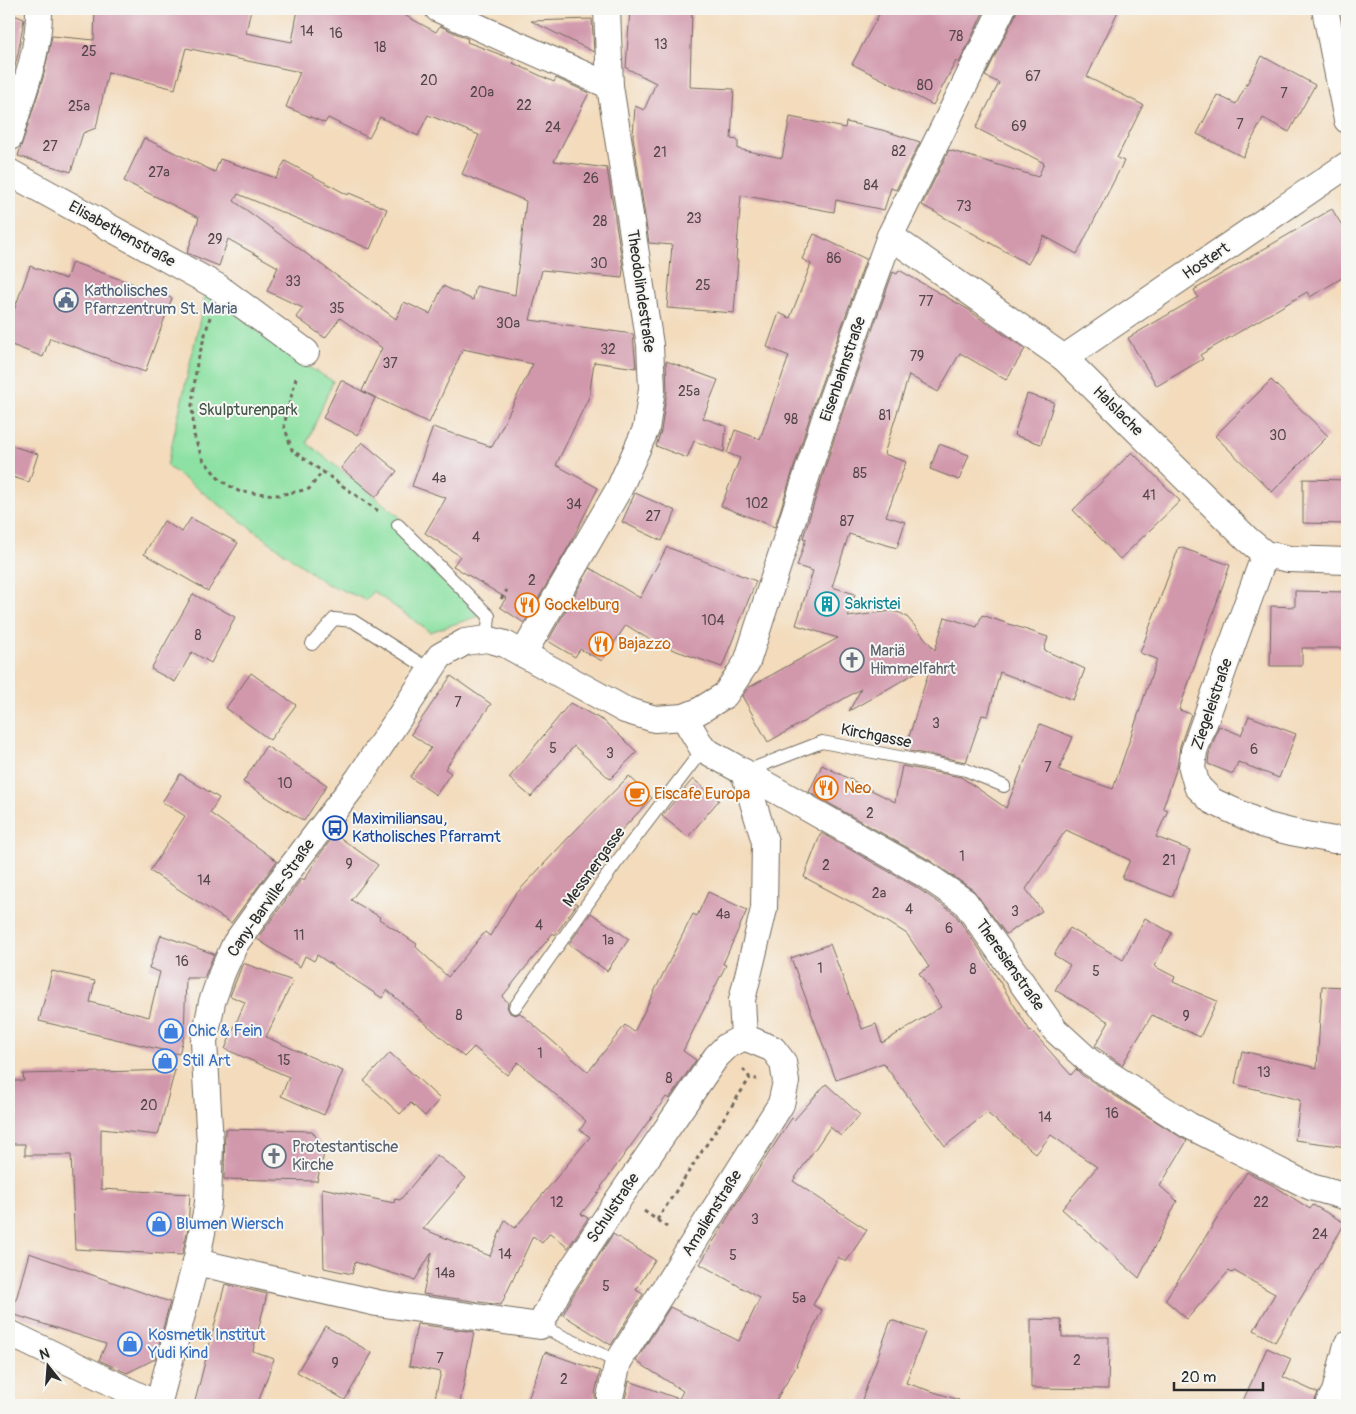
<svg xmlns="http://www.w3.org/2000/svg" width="1356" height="1414" viewBox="0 0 1356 1414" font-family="Pangolin,sans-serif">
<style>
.green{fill:#8ce1a3;stroke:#5c8667}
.building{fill:#d198ac}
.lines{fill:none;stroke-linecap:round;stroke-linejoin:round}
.service-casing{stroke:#71695e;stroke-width:14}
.minor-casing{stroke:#71695e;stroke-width:28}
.path{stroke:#71695e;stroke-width:3;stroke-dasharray:4 4;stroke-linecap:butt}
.service{stroke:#fff;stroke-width:12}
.minor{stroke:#fff;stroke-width:26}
.labels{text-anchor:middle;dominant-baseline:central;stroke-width:4;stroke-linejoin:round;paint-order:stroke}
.number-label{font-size:14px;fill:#54464b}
.street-label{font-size:16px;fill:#2b2b2b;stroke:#f6f6f2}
.service-label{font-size:16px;fill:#4e5e75;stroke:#f6f6f2;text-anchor:start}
.park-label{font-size:16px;fill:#435849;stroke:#f6f6f2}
.culture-label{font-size:16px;fill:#0d838f;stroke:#f6f6f2;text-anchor:start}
.food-label{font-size:16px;fill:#c56008;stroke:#f6f6f2;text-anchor:start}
.worship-label{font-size:16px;fill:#5b616d;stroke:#f6f6f2;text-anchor:start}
.transit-label{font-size:16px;fill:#164399;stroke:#f6f6f2;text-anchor:start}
.shop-label{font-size:16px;fill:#366cbe;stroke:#f6f6f2;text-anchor:start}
</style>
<rect width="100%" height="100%" fill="#f6f6f2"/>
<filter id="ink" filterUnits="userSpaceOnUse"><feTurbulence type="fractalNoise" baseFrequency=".02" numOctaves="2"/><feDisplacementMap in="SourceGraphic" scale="10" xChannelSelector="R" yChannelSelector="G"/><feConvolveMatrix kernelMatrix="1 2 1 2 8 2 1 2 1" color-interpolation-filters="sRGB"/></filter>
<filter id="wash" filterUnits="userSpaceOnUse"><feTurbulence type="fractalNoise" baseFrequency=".0096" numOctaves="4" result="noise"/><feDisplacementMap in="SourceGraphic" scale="20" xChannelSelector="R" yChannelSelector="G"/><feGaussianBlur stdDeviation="1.12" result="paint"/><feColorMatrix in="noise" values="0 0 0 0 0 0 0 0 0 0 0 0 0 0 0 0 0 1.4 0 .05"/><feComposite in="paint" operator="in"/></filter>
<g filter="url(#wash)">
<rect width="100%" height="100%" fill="#f3dbbc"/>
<path class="green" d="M206 292 301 363 333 381 307 443 400 517 396 529 479 616 430 632 373 591 366 600 325 583 167 466Z"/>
<g id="blocks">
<g class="building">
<path d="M95 9H251L246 33 292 42 298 9H393L436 32 440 26 468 39 467 42 515 60 513 63 554 82 556 78 589 93 554 161 607 168 623 268 622 278 542 270 530 320 633 334 636 368 594 362 589 397 556 465 598 488 569 546 524 623 500 607 506 598 453 566 460 556 425 533 446 498 412 486 433 427 492 447 533 364 463 349 429 423 362 391 382 348 340 318 325 338 296 317 303 308 267 291 278 267 228 239 219 266 187 253 199 218 124 181 144 138 215 172 220 159 276 178 285 161 348 195 349 193 387 209 370 249 238 194 234 201 396 319 404 302 430 314 443 286 473 300 476 286 515 295 526 201 462 174 479 135 428 115 418 136 380 117 369 138 328 118 325 123 286 107 300 72 186 48 175 89 108 72 96 128 83 133 71 172 18 156 43 78 52 36 94 40Z"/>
<path d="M630 9H692L690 87 734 89 731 139 738 140V149L782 158 790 117 845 128 846 122 882 130 920 142 896 190 891 188 884 210 836 200 834 212 741 195 736 260H738L734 313 667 308 672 245 649 243 633 136 635 106 644 110 656 83 626 68Z"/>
<path d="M882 9H985L959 63 956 61 933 105 852 64Z"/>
<path d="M1017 9H1119L1087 77 1143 105 1117 158 1124 161 1077 254 1044 236 1028 264 922 205 949 150 1038 177 1044 163 976 128 999 83 985 76 1015 16Z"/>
<path d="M9 13 24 19 18 54 9 89Z"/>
<path d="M592 19 594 52 531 21Z"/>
<path d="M1262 56 1315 85 1289 132 1263 118 1243 157 1197 134 1217 95 1236 104Z"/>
<path d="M1332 209 1347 234V275L1310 297 1307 292 1200 355 1203 359 1157 386 1128 338 1198 297 1194 290Z"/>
<path d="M814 234 866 259 814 404 775 527 721 506 740 458 727 453 735 430 760 439 789 356 767 347 779 313 790 318 811 264 802 259Z"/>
<path d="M72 262 172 298 145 372 50 338 43 357 9 344V324L30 266 66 279Z"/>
<path d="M899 270 971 311V312L1025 349 1006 380 960 353 938 392 909 375 884 454 906 462 886 516 905 522 897 548 849 534 832 587 855 594 848 617 891 611 900 613 907 617 935 650 945 617 977 627 982 615 1048 637 1044 650 1085 669 1073 700 1000 672 988 716 982 715 966 762 905 750 931 664 849 711 861 689 768 742 742 696 748 688 838 638 796 625 813 571 797 566 806 539 803 538 842 414 893 272 897 274Z"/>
<path d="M666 361 718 380 703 418 726 426 724 452 694 441 687 458 656 446 661 431 667 391Z"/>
<path d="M341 380 375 398 358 435 323 418Z"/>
<path d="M1271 380 1328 436 1272 492 1215 436Z"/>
<path d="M1027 394 1054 402 1041 444 1014 435Z"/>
<path d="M362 442 397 471 376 497 341 468Z"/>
<path d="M939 444 969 455 959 480 930 469Z"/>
<path d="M9 445 38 454 29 482 9 476Z"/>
<path d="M1132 452 1180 501 1120 559 1073 510Z"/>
<path d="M1303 479 1347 480V524L1303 523Z"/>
<path d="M635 493 676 511 662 541 622 522Z"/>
<path d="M191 518 238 543 208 591 144 554 164 521 182 532Z"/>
<path d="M667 547 756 581 722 667 657 644 626 625 602 661 580 649 575 657 548 641 590 568 640 598Z"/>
<path d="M1179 547 1230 565 1179 710 1191 714 1180 746 1177 767 1163 808 1168 810 1156 837 1190 850 1172 897 1122 878 1130 860 1066 830 1026 889 1042 911 1006 934 973 890 931 861 809 792 822 765 895 802 902 766 961 777 1006 808 1040 724 1073 737 1059 770 1113 789 1157 659 1140 653Z"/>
<path d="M1295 591 1347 592V648H1302V666H1270L1271 606 1295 607Z"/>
<path d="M193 594 235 617 211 663 192 652 175 682 151 669Z"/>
<path d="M251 673 296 705 270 740 226 708Z"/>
<path d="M451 676 491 704 445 769 451 773 436 795 410 777 431 748 411 734Z"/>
<path d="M570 703 604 721 637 752 610 779 574 746 531 797 509 778Z"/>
<path d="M1249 716 1296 734 1279 778 1238 762 1233 774 1208 764 1209 754 1219 726 1241 735Z"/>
<path d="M266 746 327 785 304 821 243 782Z"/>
<path d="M180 774 219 798 210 813 277 861 231 923 150 871 185 816 162 802Z"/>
<path d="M629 776 652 798 593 860 602 868 572 900 577 904 555 935 553 933 502 997 508 1002 507 1007 510 1013 515 1015 520 1013 588 1072 625 1025 634 1032 693 914 697 916 708 892 747 910 723 964 726 965 683 1051 696 1060 669 1099 666 1097 601 1187 602 1188 581 1214 588 1218 568 1248 550 1233 542 1243 533 1236 501 1305 423 1294 432 1252 415 1280 355 1262 352 1274 324 1268 322 1188 394 1203 395 1199 400 1200 437 1155 466 1178 423 1229 490 1256 505 1220 515 1228 590 1137 580 1130 586 1121 518 1062 507 1075 474 1047 464 1057 387 990 382 998 317 955 314 961 305 956 300 967 257 939 302 878 304 880 321 853 335 834 378 865 351 900 380 917 379 919 417 944 415 946 448 977 485 932 490 936 514 896 569 837Z"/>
<path d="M693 779 719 800 688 837 662 816Z"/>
<path d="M821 833 916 887 954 913 982 953 1030 1031 1031 1030 1071 1075 1076 1069 1082 1075 1187 1141 1160 1186 1177 1201 1139 1278 1062 1209 1097 1167 1051 1135 1036 1154 987 1113 945 1146 883 1063 836 1080 791 958 830 944 862 1029 876 1024 882 1043 941 1007 919 973 929 967 907 934 888 922 804 877Z"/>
<path d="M591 913 629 939 607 971 569 944Z"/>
<path d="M1145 918 1172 933 1154 966 1175 977 1173 982 1217 1001 1200 1037 1152 1015 1122 1065 1095 1046 1109 1022 1055 990 1070 965 1054 955 1070 928 1123 960Z"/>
<path d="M161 935 214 954 204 978H186L184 1035 179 1054 39 1021 52 971 95 981 90 1002 149 1017 160 972 149 968Z"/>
<path d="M243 963 293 981 266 1037 343 1071 324 1115 281 1096 289 1077 225 1049 245 1002 230 996Z"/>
<path d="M1322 986 1347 987V1147L1295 1140 1300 1100 1235 1084 1242 1051 1317 1068Z"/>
<path d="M390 1053 440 1099 425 1116 411 1103 400 1114 364 1081Z"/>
<path d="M175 1070 158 1135 101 1129V1189L190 1194 188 1228 182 1255 75 1249 71 1155H25V1144H9V1081H24L23 1074Z"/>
<path d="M826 1084 860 1115 841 1136 830 1127 793 1181 867 1230 846 1262 838 1257 813 1305 822 1310 796 1365H797L773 1405H625V1399L629 1381 679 1399 683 1391 636 1361 670 1307 739 1341 760 1298 700 1264 737 1202 784 1130 792 1118 794 1120Z"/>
<path d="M225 1129 312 1131 322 1146 324 1154 317 1181 224 1179Z"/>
<path d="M1247 1172 1273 1185 1310 1209 1313 1205 1345 1223 1275 1342 1254 1330 1275 1294 1234 1271 1232 1273 1229 1271 1187 1319 1165 1300Z"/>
<path d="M613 1234 655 1260 636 1290 643 1294 611 1345 563 1315 572 1297Z"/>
<path d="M29 1253 170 1302 155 1359 127 1373 99 1360 106 1344 12 1314Z"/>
<path d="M225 1284 267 1294 253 1351 274 1359 257 1405H194Z"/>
<path d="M1031 1319 1061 1320 1062 1337H1109L1108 1389 1031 1388Z"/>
<path d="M891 1320 925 1332 906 1383 959 1400 958 1405H860Z"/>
<path d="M417 1324 474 1332 460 1403 435 1398 441 1372 409 1366Z"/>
<path d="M325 1326 372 1353 345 1400 297 1372Z"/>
<path d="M1267 1348 1291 1359 1283 1377 1318 1393 1313 1405H1241Z"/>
<path d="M545 1352 600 1371 595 1394V1405H526Z"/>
</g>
</g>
</g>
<g filter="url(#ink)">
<use href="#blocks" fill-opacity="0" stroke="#71695e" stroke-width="1"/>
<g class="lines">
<g class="service-casing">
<g id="service">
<path d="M398 525 489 616 487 639"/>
<path d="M312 644 334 619 353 621 430 670"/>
<path d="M744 772 822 742 966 770 1004 786"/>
<path d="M515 1007 616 863 703 749"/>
<path d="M540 1326 618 1362"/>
</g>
</g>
<g class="minor-casing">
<g id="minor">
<path d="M438 9 610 86 650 345 652 389 646 429 620 487 523 654"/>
<path d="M607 9 610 86"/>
<path d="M1325 9 1347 120"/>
<path d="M9 138C21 98 40 51 39 9"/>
<path d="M9 172 218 287 306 352"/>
<path d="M890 236 1064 358 1247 539 1265 554 1289 559 1347 561"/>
<path d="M1064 358 1347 165"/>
<path d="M1265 554 1194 751 1192 768 1197 786 1212 801 1264 825 1291 832 1334 840 1347 839"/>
<path d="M684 717 703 749 924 874 965 902 1055 1030 1090 1062 1188 1125 1311 1187 1347 1197"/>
<path d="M196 1262 377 1303 540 1326 559 1289 620 1197 716 1057 727 1046 744 1037 742 1000 764 909 765 842 744 772"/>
<path d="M9 1333 158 1405"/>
<path d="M158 1405 196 1262 208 1203 210 1144 204 1042 212 1002 222 973 235 944 270 895 359 778 440 656 465 642 487 639 505 644 625 710 655 719 684 717 699 711 725 695 747 662 828 409 890 236 1002 9"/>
<path d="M610 1405V1397L618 1362 781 1104 786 1082 783 1062 773 1049 744 1037"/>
<path d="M1328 1405 1335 1392 1347 1345"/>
</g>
</g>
<g class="path">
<path d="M210 317 197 363 192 405 194 435 202 458 220 480 240 492 279 495 309 489 323 471"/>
<path d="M296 378 284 425 292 450 381 513"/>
<path d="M501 599 507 590"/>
<path d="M743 1069 750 1078 757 1079"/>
<path d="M644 1211 670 1229"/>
<path d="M657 1220 750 1078"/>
</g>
<use href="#service" class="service"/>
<use href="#minor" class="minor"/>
</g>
</g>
<defs>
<g id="civic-ring" transform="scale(1.25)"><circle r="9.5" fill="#f6f6f2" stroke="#5c6f8a" stroke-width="1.5"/><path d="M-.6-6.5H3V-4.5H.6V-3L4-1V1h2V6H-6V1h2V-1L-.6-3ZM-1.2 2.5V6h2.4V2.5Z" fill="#5c6f8a"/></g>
<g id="building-ring" transform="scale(1.25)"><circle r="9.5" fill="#f6f6f2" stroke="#0f9aa8" stroke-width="1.5"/><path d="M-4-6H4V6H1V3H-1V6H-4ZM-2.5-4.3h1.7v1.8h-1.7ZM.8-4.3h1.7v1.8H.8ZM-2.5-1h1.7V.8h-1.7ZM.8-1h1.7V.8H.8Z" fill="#0f9aa8"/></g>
<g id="restaurant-ring" transform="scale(1.25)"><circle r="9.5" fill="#f6f6f2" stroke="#e8710a" stroke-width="1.5"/><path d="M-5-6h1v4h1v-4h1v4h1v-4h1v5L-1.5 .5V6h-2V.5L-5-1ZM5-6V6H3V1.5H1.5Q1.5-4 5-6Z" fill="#e8710a"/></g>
<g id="church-ring" transform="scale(1.25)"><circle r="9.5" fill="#f6f6f2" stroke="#6b7280" stroke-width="1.5"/><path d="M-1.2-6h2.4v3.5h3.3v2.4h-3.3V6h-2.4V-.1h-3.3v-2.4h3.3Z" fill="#6b7280"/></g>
<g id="cafe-ring" transform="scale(1.25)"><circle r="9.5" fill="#f6f6f2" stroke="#e8710a" stroke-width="1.5"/><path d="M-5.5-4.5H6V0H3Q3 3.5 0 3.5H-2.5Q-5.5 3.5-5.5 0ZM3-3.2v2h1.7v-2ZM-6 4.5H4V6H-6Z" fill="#e8710a"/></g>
<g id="bus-ring" transform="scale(1.25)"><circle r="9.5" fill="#f6f6f2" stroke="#1a4fb4" stroke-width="1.5"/><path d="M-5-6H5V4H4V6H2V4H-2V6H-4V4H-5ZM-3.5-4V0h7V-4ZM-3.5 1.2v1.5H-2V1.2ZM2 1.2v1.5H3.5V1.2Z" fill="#1a4fb4"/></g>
<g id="shop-ring" transform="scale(1.25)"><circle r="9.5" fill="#f6f6f2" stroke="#3f7fe0" stroke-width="1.5"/><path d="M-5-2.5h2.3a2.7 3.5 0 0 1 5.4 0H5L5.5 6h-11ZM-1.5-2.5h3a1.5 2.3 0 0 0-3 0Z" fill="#3f7fe0"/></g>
</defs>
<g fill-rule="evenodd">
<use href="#civic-ring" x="66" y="300"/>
<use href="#building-ring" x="827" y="604"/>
<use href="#restaurant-ring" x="527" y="605"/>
<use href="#restaurant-ring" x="601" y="644"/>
<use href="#church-ring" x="852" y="660"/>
<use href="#restaurant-ring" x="826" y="788"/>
<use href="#cafe-ring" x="637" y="794"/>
<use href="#bus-ring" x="335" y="828"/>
<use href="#shop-ring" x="171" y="1031"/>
<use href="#shop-ring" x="165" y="1061"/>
<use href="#church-ring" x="274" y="1156"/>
<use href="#shop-ring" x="159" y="1224"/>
<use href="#shop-ring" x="130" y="1344"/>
</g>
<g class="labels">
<g class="number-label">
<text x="307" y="31">14</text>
<text x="336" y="33">16</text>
<text x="956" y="36">78</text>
<text x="661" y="44">13</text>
<text x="380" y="47">18</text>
<text x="89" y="51">25</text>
<text x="1033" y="76">67</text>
<text x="429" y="80">20</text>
<text x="925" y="85">80</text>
<text x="482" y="92">20a</text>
<text x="1284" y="93">7</text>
<text x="524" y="105">22</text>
<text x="79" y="106">25a</text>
<text x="1240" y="124">7</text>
<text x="1019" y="126">69</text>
<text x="553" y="127">24</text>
<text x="50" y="146">27</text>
<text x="899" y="151">82</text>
<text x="660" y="152">21</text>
<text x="159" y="172">27a</text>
<text x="591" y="178">26</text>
<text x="871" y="185">84</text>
<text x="964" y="206">73</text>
<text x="694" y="218">23</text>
<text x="600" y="221">28</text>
<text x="215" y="239">29</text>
<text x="834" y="258">86</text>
<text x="599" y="263">30</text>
<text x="293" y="281">33</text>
<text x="703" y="285">25</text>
<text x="926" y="301">77</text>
<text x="337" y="308">35</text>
<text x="508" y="323">30a</text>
<text x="608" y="349">32</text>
<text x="917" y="356">79</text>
<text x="390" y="363">37</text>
<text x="689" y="391">25a</text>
<text x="885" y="415">81</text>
<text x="791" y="419">98</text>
<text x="1278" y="435">30</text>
<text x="860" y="473">85</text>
<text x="439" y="478">4a</text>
<text x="1149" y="495">41</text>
<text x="757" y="503">102</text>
<text x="574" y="504">34</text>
<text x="653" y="516">27</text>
<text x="847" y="521">87</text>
<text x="476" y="537">4</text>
<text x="532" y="580">2</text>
<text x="713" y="620">104</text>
<text x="198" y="635">8</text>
<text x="458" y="702">7</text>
<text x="936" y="723">3</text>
<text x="553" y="748">5</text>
<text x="1254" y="749">6</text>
<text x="610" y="753">3</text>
<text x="1048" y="767">7</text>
<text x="285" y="783">10</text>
<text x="870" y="813">2</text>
<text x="962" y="856">1</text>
<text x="1169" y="860">21</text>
<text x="349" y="864">9</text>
<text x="826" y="865">2</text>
<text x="204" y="880">14</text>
<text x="879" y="893">2a</text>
<text x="909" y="909">4</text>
<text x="1015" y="911">3</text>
<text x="723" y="914">4a</text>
<text x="539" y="925">4</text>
<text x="949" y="928">6</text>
<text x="299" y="935">11</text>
<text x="608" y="940">1a</text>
<text x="182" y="961">16</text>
<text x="820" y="968">1</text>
<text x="973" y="969">8</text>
<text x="1096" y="971">5</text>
<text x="459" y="1015">8</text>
<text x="1186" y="1016">9</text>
<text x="540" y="1053">1</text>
<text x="284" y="1060">15</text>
<text x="1264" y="1072">13</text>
<text x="669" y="1078">8</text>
<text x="149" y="1105">20</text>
<text x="1112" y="1113">16</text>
<text x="1045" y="1117">14</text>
<text x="557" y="1202">12</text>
<text x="1261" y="1202">22</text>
<text x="755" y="1219">3</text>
<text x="1320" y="1234">24</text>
<text x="505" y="1254">14</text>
<text x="733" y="1255">5</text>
<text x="445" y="1273">14a</text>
<text x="606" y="1286">5</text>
<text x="799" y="1298">5a</text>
<text x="440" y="1358">7</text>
<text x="1077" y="1360">2</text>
<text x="335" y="1363">9</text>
<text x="564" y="1379">2</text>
</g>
<g class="street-label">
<text transform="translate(122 234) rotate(29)">Elisabethenstraße</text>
<text transform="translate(1206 261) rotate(-34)">Hostert</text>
<text transform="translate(641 291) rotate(82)">Theodolindestraße</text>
<text transform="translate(843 369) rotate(-71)">Eisenbahnstraße</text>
<text transform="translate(1118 411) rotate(45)">Halslache</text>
<text transform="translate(1212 704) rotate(-71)">Ziegeleistraße</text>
<text transform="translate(876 736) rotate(11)">Kirchgasse</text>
<text transform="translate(594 867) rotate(-54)">Messnergasse</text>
<text transform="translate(271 898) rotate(-55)">Cany-Barville-Straße</text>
<text transform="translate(1010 965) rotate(55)">Theresienstraße</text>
<text transform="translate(613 1208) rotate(-56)">Schulstraße</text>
<text transform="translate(712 1213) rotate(-58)">Amalienstraße</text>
</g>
<g class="service-label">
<text x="84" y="291">Katholisches<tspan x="84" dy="18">Pfarrzentrum St. Maria</tspan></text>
</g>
<g class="park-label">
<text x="248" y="410">Skulpturenpark</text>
</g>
<g class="culture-label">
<text x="844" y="604">Sakristei</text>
</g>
<g class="food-label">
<text x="544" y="605">Gockelburg</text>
<text x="618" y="644">Bajazzo</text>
<text x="844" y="788">Neo</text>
<text x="654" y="794">Eiscafe Europa</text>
</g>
<g class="worship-label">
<text x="870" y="651">Mariä<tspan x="870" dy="18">Himmelfahrt</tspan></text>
<text x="292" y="1147">Protestantische<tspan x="292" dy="18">Kirche</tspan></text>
</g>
<g class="transit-label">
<text x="352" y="819">Maximiliansau,<tspan x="352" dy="18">Katholisches Pfarramt</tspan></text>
</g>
<g class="shop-label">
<text x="188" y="1031">Chic &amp; Fein</text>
<text x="182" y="1061">Stil Art</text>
<text x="176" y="1224">Blumen Wiersch</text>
<text x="148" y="1335">Kosmetik Institut<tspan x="148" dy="18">Yudi Kind</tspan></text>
</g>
</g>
<rect width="1356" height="1414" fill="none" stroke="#f6f6f2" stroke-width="30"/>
<g transform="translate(48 1366) rotate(343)" stroke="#f6f6f2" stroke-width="4" paint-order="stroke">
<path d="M0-4L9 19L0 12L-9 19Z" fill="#2b2b2b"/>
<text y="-8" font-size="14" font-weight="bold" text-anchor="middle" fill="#2b2b2b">N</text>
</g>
<path d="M1174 1382v8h89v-8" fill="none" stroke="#2b2b2b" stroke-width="2.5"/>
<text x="1181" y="1382" font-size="15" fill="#2b2b2b" stroke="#f6f6f2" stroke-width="4" paint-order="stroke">20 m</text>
</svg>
